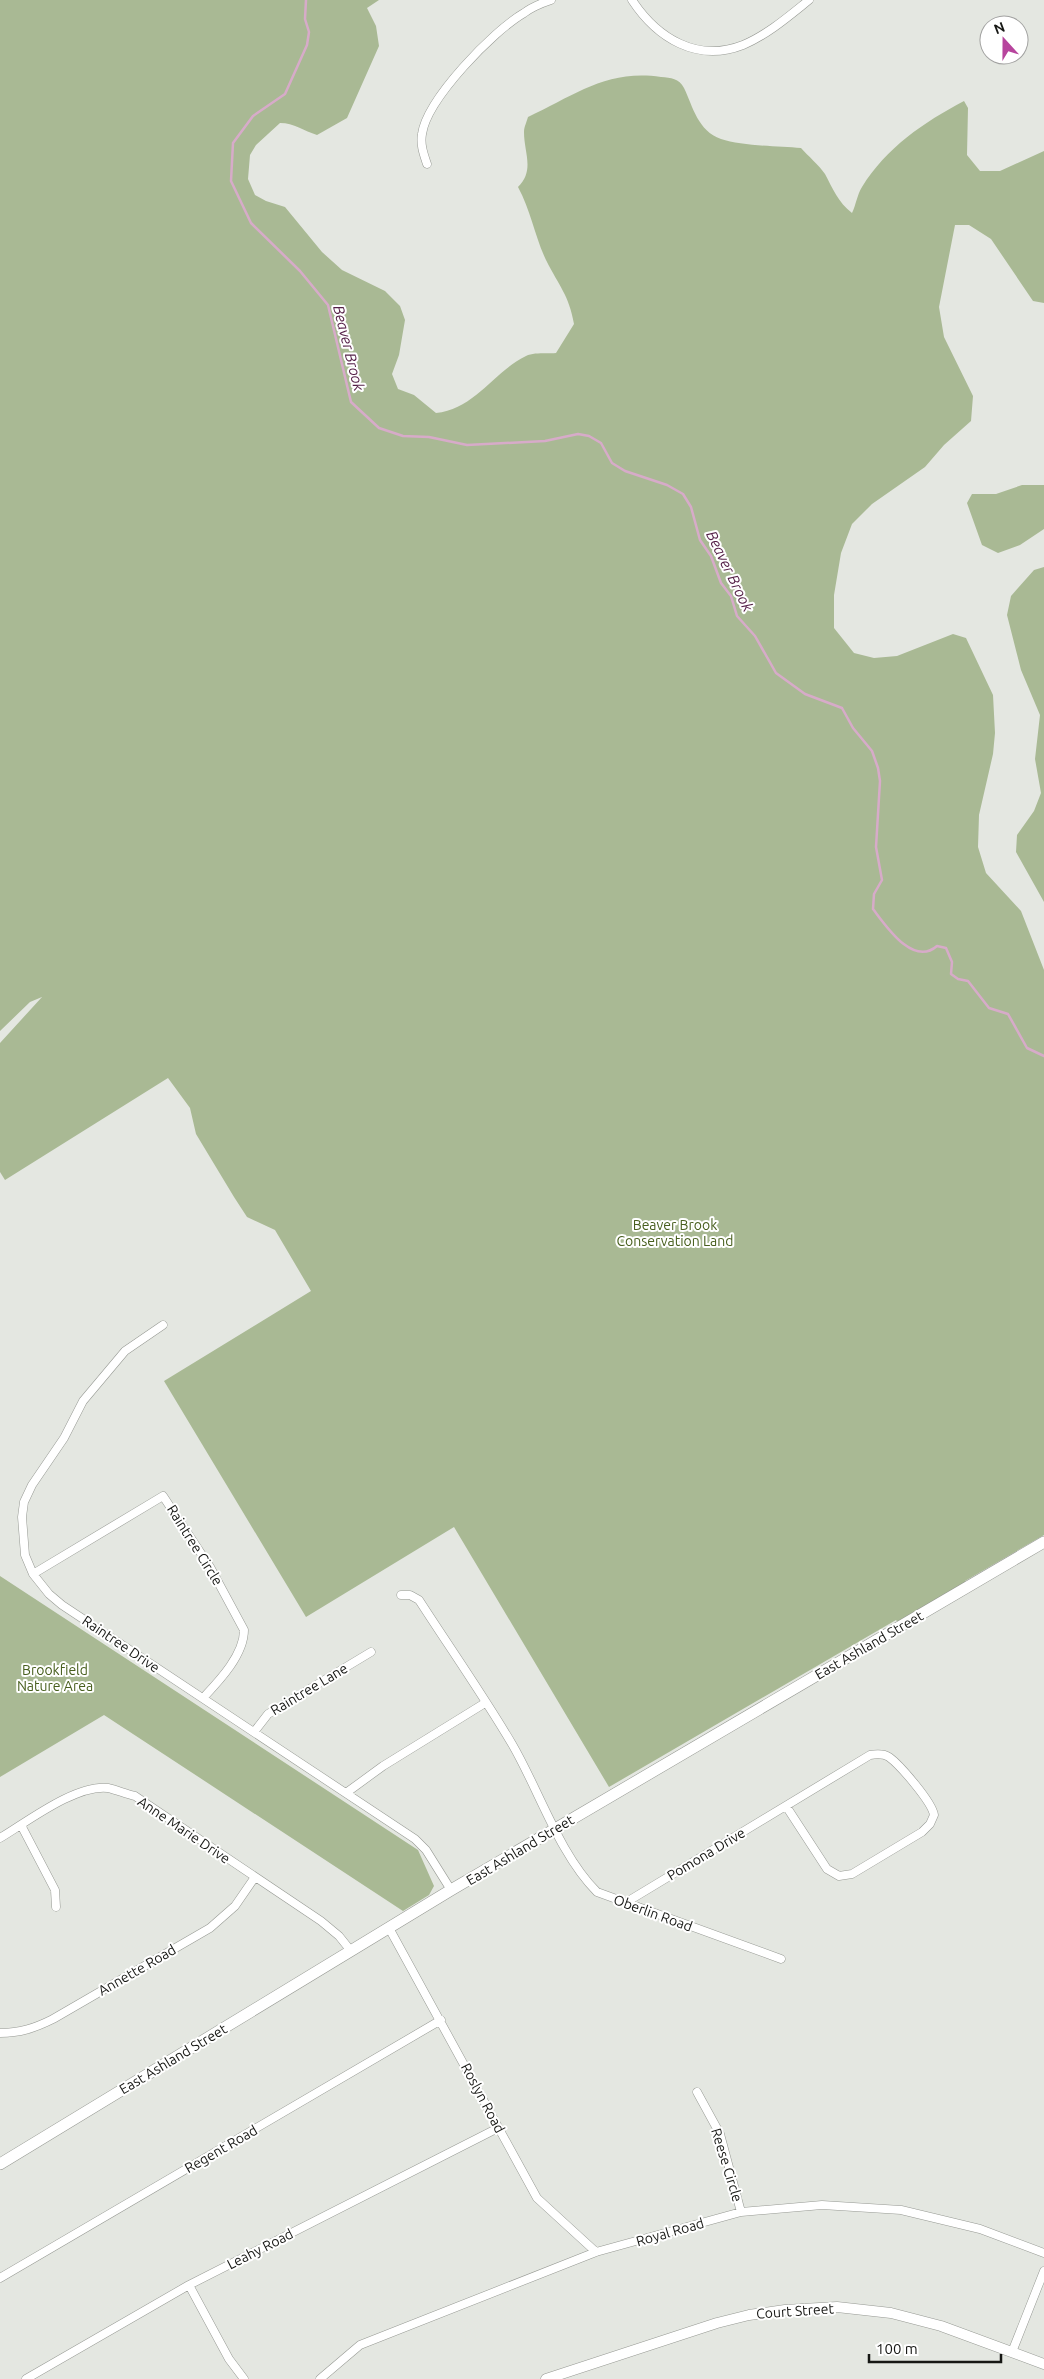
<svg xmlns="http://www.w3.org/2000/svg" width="1044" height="2379" viewBox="0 0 1044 2379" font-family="Ubuntu,sans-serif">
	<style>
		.green { fill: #a9b994 }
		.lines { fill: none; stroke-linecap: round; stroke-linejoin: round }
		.stream { stroke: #d7abc9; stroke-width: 2.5 }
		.minor-casing { stroke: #969993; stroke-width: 9 }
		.tertiary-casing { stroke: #969993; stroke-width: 11 }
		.secondary-casing { stroke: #969993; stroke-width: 12 }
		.minor { stroke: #fff; stroke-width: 8 }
		.tertiary { stroke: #fff; stroke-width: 10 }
		.secondary { stroke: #fff; stroke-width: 11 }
		.labels { text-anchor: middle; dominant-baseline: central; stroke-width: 4; stroke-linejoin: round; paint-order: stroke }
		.park-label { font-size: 14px; fill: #485f1e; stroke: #fff }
		.street-label { font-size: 14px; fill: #161714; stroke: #fff }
		.water-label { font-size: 15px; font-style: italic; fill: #531e46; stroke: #fff }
	</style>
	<rect width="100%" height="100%" fill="#e4e7e1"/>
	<path class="green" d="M0,0H379L367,8L376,26L379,46L347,118L317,135C304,131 294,123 280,123L256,145L250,155L248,179L255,195L266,201L285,207L322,252L342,270L385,291L400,306L405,320L399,355L392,374L398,389L414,395L436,413C475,409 493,372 526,356C534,352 547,354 556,353L574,324C569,295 559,286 546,260C535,237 531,211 518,187C535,170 524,153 524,132C524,127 527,121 528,117C575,95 607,69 661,77C671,78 679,78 684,88C693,107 698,131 721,139C741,146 778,146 801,148C808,156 819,165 825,174C833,189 838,202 852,213C856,205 857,195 862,187C886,148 924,122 964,101L968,108L967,155L980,171H1000L1044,151V303L1033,301L991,239L969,225H955L939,307L944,337L973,396L971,421L944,445L925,467L872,504L852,524L841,553L834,595V628L854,653L874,658L897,656L953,634L966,638L993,695L995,733L993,754L979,815L978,847L986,873L1021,911L1044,970V1535L965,1581L969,1587L901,1626L896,1620L609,1787L454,1527L306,1617L164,1381L311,1291L275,1230L247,1217L234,1197L196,1134L190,1108L168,1078L5,1180L0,1172V1043L42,997L30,1002L0,1031Z
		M1022,485H1044V529L1020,545L998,553L982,545L967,503L972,494H996Z
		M1044,567V902L1016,852L1017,835L1034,811L1041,793L1035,759L1040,715L1021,670L1007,615L1011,596L1034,570Z
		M0,1576L418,1850L434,1886L429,1895L403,1911L104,1715L0,1777Z"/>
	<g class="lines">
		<path class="stream" d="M306,0L305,19L309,32L307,45L285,94L253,116L233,143L231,181L251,223L300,271L328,305L351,402L379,428L403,436L429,437L467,445L545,441L578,434L589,436L601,443L612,463L625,471L667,485L683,494L691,507L700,540L711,556L721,583L731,596L737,616L755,636L776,673L805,694L842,708L853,728L872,751L878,768L880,781L876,847L882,880L874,894L873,909C886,926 913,967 937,946L946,948L952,962L951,974L958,979L968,981L989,1008L1008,1014L1027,1048L1044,1056"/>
		<g class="minor-casing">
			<path id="minor" d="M632,0C657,38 697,63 743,45C767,35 789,16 809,0
				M427,164C424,155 420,145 422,134C427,99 493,31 524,13C532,7 542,3 551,0
				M163,1325L125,1351L83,1401L64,1438L32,1485L24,1502L22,1517L25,1555L33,1574L49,1594L62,1605L415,1839L426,1850L451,1890
				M33,1574L163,1496L210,1567L244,1630C244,1655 219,1681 203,1698
				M401,1595H410L419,1600C450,1648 483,1695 512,1744C539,1790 559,1854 597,1892L781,1959
				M254,1732L268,1714L371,1652
				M346,1793L383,1766L485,1703
				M21,1825L55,1890L56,1907
				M0,1838C27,1822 76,1784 108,1788C117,1790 126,1794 135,1796L321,1921L339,1936L351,1951
				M625,1903L870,1755C876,1754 883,1753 889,1757C900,1765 932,1802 934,1815L930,1824L922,1832L852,1874L839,1876L827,1869L786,1806
				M389,1928L537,2198L596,2252
				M0,2033C20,2033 35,2028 53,2019L210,1928L235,1906L255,1877
				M697,2092L720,2134L741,2212
				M0,2278L441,2020
				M189,2285L229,2359L244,2379
				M1012,2352L1044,2271
				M26,2379L189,2285L498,2128
				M320,2379L360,2345L596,2252L741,2212L822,2205L901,2210L980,2229L1044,2253"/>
		</g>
		<g class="tertiary-casing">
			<path id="tertiary" d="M546,2379L717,2323L749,2315L785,2310L837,2307L891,2313L941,2326L1044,2364"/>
		</g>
		<g class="secondary-casing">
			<path id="secondary" d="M0,2164L451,1890L1044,1542"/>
		</g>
		<use href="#minor" class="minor"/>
		<use href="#tertiary" class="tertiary"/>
		<use href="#secondary" class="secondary"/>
	</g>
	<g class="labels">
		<g class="park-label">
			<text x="675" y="1225">Beaver Brook<tspan x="675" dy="16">Conservation Land</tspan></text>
			<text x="55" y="1670">Brookfield<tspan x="55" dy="16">Nature Area</tspan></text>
		</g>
		<g class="street-label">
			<text transform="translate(195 1545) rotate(58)">Raintree Circle</text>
			<text transform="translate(121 1644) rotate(34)">Raintree Drive</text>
			<text transform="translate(869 1645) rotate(-30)">East Ashland Street</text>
			<text transform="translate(309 1689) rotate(-31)">Raintree Lane</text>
			<text transform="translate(184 1830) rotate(34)">Anne Marie Drive</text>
			<text transform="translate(520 1850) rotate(-31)">East Ashland Street</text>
			<text transform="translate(706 1854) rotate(-31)">Pomona Drive</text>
			<text transform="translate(653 1913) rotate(20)">Oberlin Road</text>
			<text transform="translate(137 1970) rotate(-30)">Annette Road</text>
			<text transform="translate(173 2059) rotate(-31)">East Ashland Street</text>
			<text transform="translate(483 2098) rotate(62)">Roslyn Road</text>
			<text transform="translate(221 2149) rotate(-30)">Regent Road</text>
			<text transform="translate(727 2165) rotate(73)">Reese Circle</text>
			<text transform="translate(670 2232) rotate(-16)">Royal Road</text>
			<text transform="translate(260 2249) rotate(-27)">Leahy Road</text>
			<text transform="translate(795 2311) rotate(-4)">Court Street</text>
		</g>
		<g class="water-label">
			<text transform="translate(349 348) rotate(76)">Beaver Brook</text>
			<text transform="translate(730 571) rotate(64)">Beaver Brook</text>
		</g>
	</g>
	<g transform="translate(1004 40) rotate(339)"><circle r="24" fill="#ffffff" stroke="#a2a2a1"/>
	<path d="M0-4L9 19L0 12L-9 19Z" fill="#b7449d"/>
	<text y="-8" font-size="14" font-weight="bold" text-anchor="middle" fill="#161714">N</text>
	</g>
	<path d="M869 2354v8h132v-8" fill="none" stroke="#161714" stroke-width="2.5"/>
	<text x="876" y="2354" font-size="15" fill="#161714" stroke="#ffffff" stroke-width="4" paint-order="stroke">100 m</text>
</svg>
